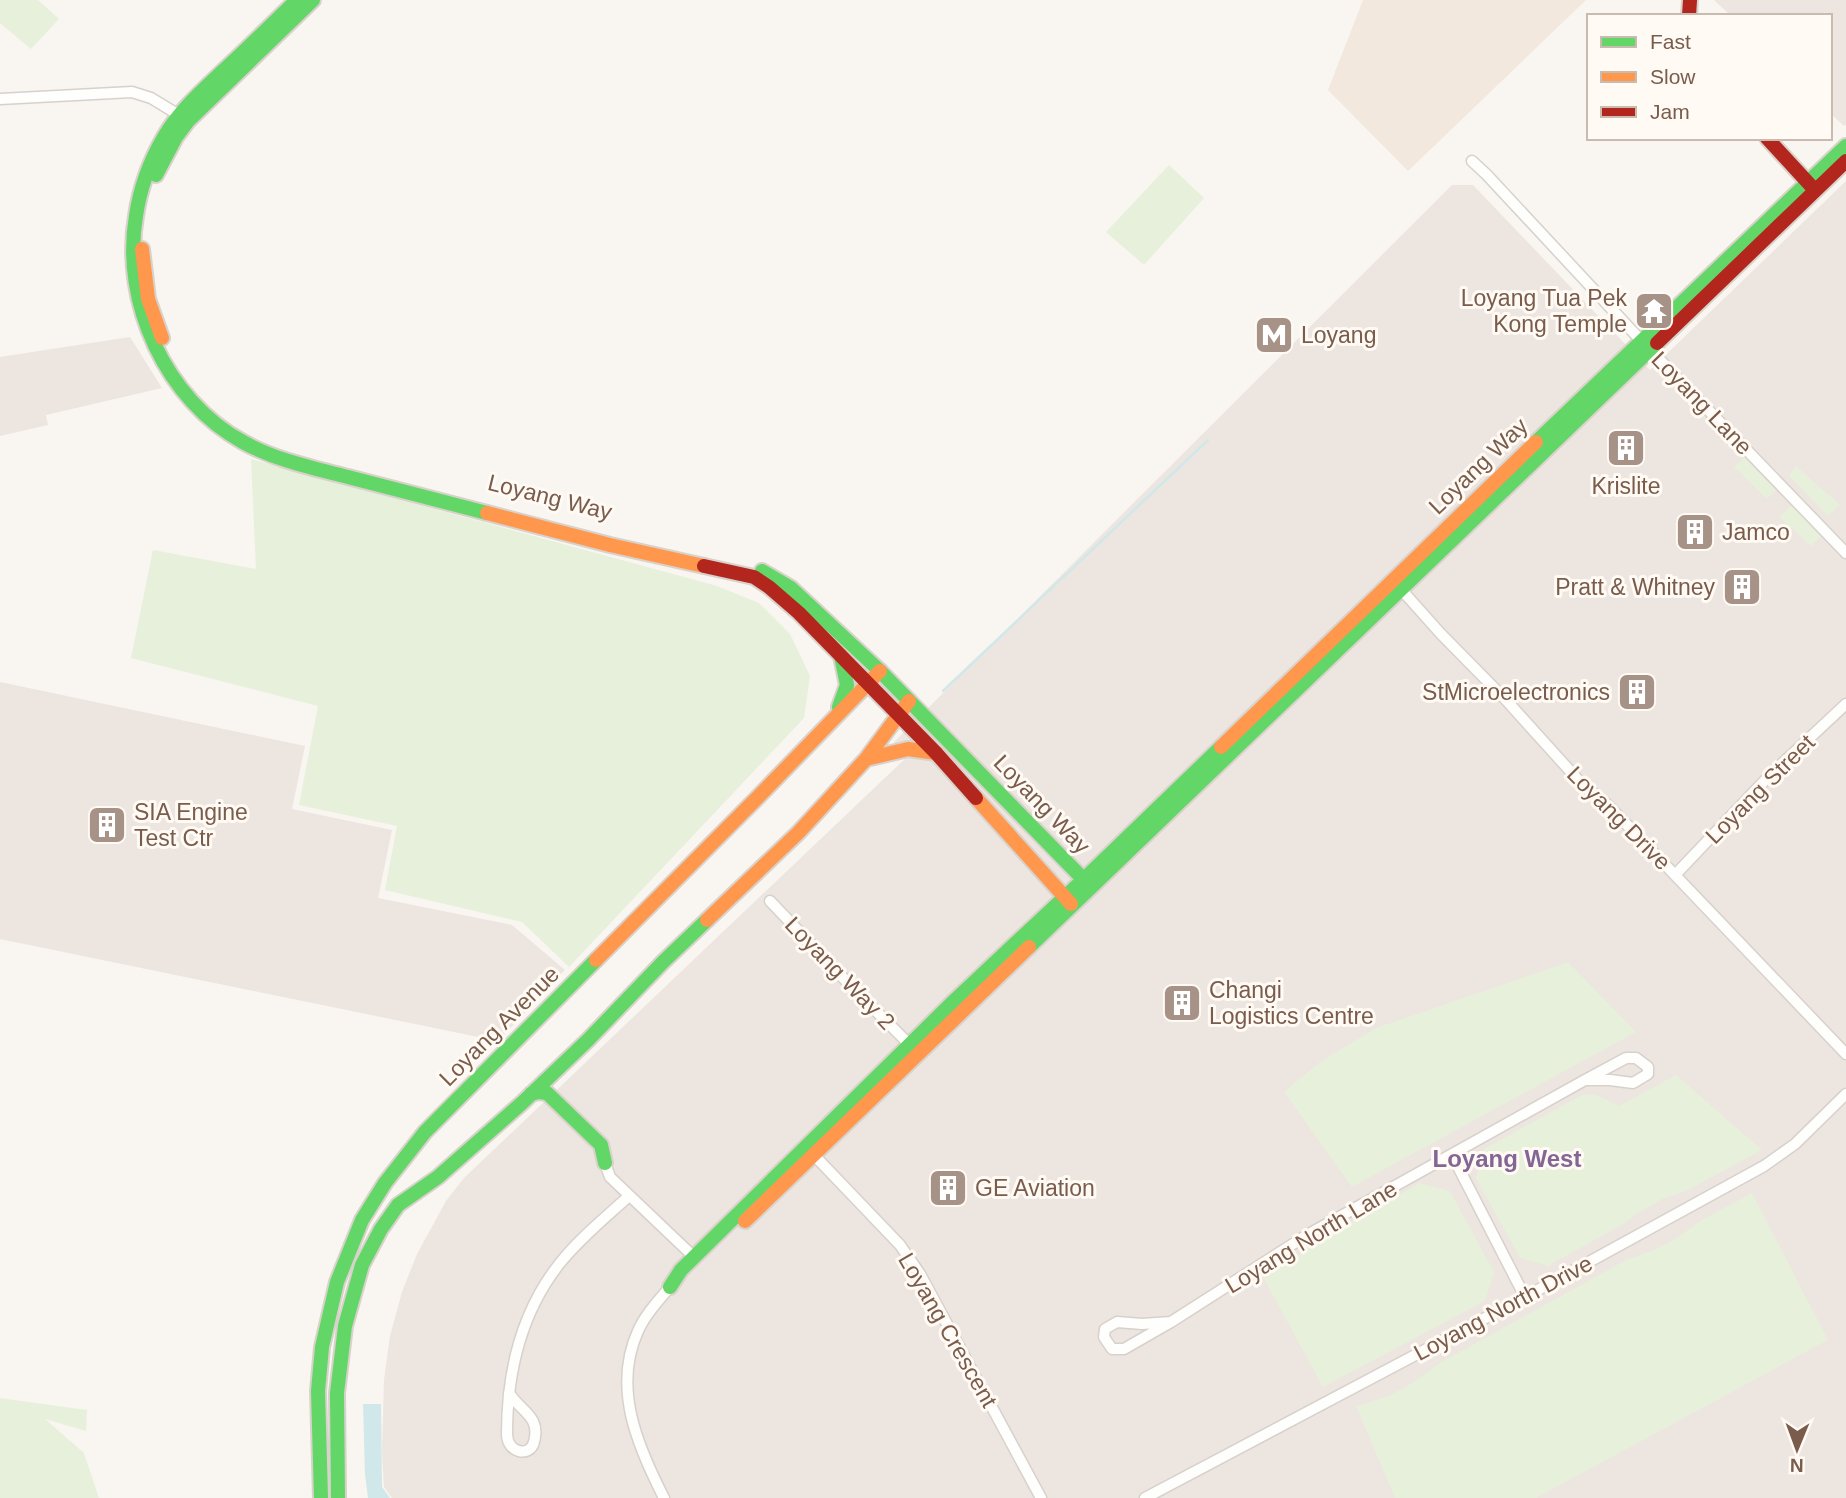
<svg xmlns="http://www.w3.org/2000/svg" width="1846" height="1498" viewBox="0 0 1846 1498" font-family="Helvetica,sans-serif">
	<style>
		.residential { fill: #f2e8de }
		.industrial { fill: #ede5e0 }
		.green { fill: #e7f0db }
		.water { fill: #d0e8ea }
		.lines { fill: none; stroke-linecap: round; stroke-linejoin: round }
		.stream { stroke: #d0e8ea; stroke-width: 2.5 }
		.street-casing { stroke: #d7d1cb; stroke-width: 13 }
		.fast-casing { stroke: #d9d2cb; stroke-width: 18 }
		.slow-casing { stroke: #d9d2cb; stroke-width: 18 }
		.jam-casing { stroke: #d9d2cb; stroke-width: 18 }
		.street { stroke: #fefefd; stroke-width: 10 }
		.fast { stroke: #63d668; stroke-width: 14 }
		.slow { stroke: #ff974d; stroke-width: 14 }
		.jam { stroke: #b3261e; stroke-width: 14 }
		.labels { text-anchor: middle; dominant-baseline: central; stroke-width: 6; stroke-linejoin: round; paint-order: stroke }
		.poi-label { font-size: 23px; fill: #7a5c4d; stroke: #fffaf3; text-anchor: start }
		.street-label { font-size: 23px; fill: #7a5c4d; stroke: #fffaf3 }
		.neighbourhood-label { font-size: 24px; font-weight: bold; fill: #846695; stroke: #fffaf3 }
	</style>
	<rect width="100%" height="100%" fill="#f9f5f0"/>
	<path class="residential" d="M1363,0H1586L1408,171L1328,90Z"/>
	<path class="industrial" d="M1714,0H1846V125L1844,126L1830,113V16H1731Z
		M1846,181V1498H392L384,1487L382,1452L384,1380L390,1336L402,1292L417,1254L446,1201L464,1178L908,756L894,742L1452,185H1473L1650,370Z
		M130,337L162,388L46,415L48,425L0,436V357Z
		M0,682L305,746L292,809L392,830L378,898L512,925L565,970L498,1041L0,939Z"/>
	<path class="green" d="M0,0H38L59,19L31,49L0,23Z
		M1169,165L1204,198L1144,265L1106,232Z
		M1745,456L1778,488L1767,499L1734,467Z
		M251,459L717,586L759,603L790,634L810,676L804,718L569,967L522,922L385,890L397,826L299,805L318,706L131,658L153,550L256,569Z
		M1796,466L1840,505L1828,516L1789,476Z
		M1792,505L1823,535L1811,546L1779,517Z
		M1568,962L1636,1032L1352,1187L1284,1092L1320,1062L1376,1028Z
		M1676,1075L1762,1150L1684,1192L1662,1199L1638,1213L1625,1223L1548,1266L1520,1258L1476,1178L1484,1149L1582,1095C1595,1092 1607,1100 1619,1106Z
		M1420,1183L1450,1191L1494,1272L1485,1301L1323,1387L1264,1279L1329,1234Z
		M1752,1193L1828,1340L1536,1498H1395L1356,1406L1389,1396L1411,1384L1438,1364L1628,1259L1649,1252L1674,1240L1702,1220Z
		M0,1398L87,1410L86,1431L45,1419L84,1453L99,1498H0Z"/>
	<path class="water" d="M363,1404H381L382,1487L390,1498H368L365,1474Z"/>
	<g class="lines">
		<path class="stream" d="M943,691L1208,440"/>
		<g class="street-casing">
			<path id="street" d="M0,99L132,92L151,98L179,115
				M1472,161L1487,175L1634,333L1846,553
				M1399,587L1441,634L1506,700L1580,782L1609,806L1846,1054
				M1675,875L1771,774L1846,704
				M770,901L850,985L910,1045
				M811,1152L900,1245L920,1274L1041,1498
				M1452,1155L1525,1297
				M605,1163L610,1177L694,1257
				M1171,1322L1142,1324L1117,1322L1105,1329L1104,1337L1112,1349H1124L1171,1322L1307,1235L1585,1080L1626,1058H1636L1648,1067V1074L1633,1083L1610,1080H1585
				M509,1393C521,1412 541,1416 534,1442C530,1458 507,1453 507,1434C507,1372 521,1312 560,1263C580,1238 606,1217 629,1196
				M664,1498C638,1447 612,1388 638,1331C645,1315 658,1301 670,1287
				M1145,1498L1525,1297L1764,1166L1795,1144L1846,1094"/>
		</g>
		<g class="fast-casing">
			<path id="fast" d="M297,0C273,23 249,47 224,70C203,90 179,111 164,137C150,161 140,188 136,216C121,302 166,400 243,442C275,460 313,468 348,477C394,489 441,501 487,513
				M156,175L176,137L188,121L313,0
				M1536,442L1846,146
				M762,571L791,588L880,671L1090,886
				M839,707L847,685L841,656
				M1029,947L1657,343
				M531,1094L538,1092L547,1093L601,1145L605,1163
				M670,1287L681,1270L955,1000L1083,880L1221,747
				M321,1498L318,1391L322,1347L337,1282L362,1220L385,1183L425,1132L596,960
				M338,1498L337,1393L345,1326L362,1265L381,1229L398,1205L438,1177L522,1103L588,1040L663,962L707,920"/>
		</g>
		<g class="slow-casing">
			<path id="slow" d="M142,249L148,299L162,338
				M487,513L610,545L704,566
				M1221,747L1536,442
				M866,759L908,749L936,753
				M976,798L1071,904
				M707,920L798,833L866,759L909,701
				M596,960L760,795L880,671
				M745,1221L1029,947"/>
		</g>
		<g class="jam-casing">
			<path id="jam" d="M1689,16L1690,0
				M1767,138L1812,187
				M1657,343L1846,161
				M704,566L754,577L769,587L799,613L936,753L976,798"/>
		</g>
		<use href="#street" class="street"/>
		<use href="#fast" class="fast"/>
		<use href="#slow" class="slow"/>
		<use href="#jam" class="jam"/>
	</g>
	<defs>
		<g id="temple-square" transform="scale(2.0125)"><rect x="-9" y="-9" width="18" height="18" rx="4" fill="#a69286" stroke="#fffaf3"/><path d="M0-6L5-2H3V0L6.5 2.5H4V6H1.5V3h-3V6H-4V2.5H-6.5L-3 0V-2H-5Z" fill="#fff"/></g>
		<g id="metro-square" transform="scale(2.0125)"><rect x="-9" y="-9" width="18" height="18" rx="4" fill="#a69286" stroke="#fffaf3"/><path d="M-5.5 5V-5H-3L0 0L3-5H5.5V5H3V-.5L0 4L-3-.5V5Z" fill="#fff"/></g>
		<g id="building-square" transform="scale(2.0125)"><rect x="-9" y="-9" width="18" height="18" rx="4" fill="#a69286" stroke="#fffaf3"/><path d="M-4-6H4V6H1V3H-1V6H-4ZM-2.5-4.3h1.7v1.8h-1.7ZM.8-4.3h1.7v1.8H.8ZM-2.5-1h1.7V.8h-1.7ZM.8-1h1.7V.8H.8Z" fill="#fff"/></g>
	</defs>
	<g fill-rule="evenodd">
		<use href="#temple-square" x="1654" y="311"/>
		<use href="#metro-square" x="1274" y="335"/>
		<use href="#building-square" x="1626" y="448"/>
		<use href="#building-square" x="1695" y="532"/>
		<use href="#building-square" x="1742" y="587"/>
		<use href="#building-square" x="1637" y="692"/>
		<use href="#building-square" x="107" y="825"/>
		<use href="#building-square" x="1182" y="1003"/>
		<use href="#building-square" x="948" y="1188"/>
	</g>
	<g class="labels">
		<g class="poi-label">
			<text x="1627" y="298" text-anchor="end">Loyang Tua Pek<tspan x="1627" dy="26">Kong Temple</tspan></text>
			<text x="1301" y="335">Loyang</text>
			<text x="1626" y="486" text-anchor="middle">Krislite</text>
			<text x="1722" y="532">Jamco</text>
			<text x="1715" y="587" text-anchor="end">Pratt &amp; Whitney</text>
			<text x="1610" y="692" text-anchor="end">StMicroelectronics</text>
			<text x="134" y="812">SIA Engine<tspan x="134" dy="26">Test Ctr</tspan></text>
			<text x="1209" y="990">Changi<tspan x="1209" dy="26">Logistics Centre</tspan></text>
			<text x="975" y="1188">GE Aviation</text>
		</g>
		<g class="street-label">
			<text transform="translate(1702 403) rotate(46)">Loyang Lane</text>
			<text transform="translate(1478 466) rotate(-44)">Loyang Way</text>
			<text transform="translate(550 497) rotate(14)">Loyang Way</text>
			<text transform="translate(1760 789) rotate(-45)">Loyang Street</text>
			<text transform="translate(1042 804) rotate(46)">Loyang Way</text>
			<text transform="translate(1619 818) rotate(45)">Loyang Drive</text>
			<text transform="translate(840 973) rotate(46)">Loyang Way 2</text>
			<text transform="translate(499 1026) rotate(-45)">Loyang Avenue</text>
			<text transform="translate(1311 1237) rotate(-31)">Loyang North Lane</text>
			<text transform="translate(1503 1308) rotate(-28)">Loyang North Drive</text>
			<text transform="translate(948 1330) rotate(60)">Loyang Crescent</text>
		</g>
		<g class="neighbourhood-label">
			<text x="1507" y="1158">Loyang West</text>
		</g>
	</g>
	<rect x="1587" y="14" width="245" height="126" fill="#fffaf3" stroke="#cabbb1" stroke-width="2"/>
	<rect x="1601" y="37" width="35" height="10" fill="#63d668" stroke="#cabbb1" stroke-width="2"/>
	<text x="1650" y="49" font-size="21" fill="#7a5c4d">Fast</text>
	<rect x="1601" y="72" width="35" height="10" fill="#ff974d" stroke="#cabbb1" stroke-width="2"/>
	<text x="1650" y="84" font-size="21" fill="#7a5c4d">Slow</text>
	<rect x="1601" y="107" width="35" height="10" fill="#b3261e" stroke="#cabbb1" stroke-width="2"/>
	<text x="1650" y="119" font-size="21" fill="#7a5c4d">Jam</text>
	<g transform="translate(1797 1449) rotate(181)" stroke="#fffaf3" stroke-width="5" paint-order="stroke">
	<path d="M0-5L12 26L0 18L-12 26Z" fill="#7a5c4d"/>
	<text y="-10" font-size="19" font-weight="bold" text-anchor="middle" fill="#7a5c4d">N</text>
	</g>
</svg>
